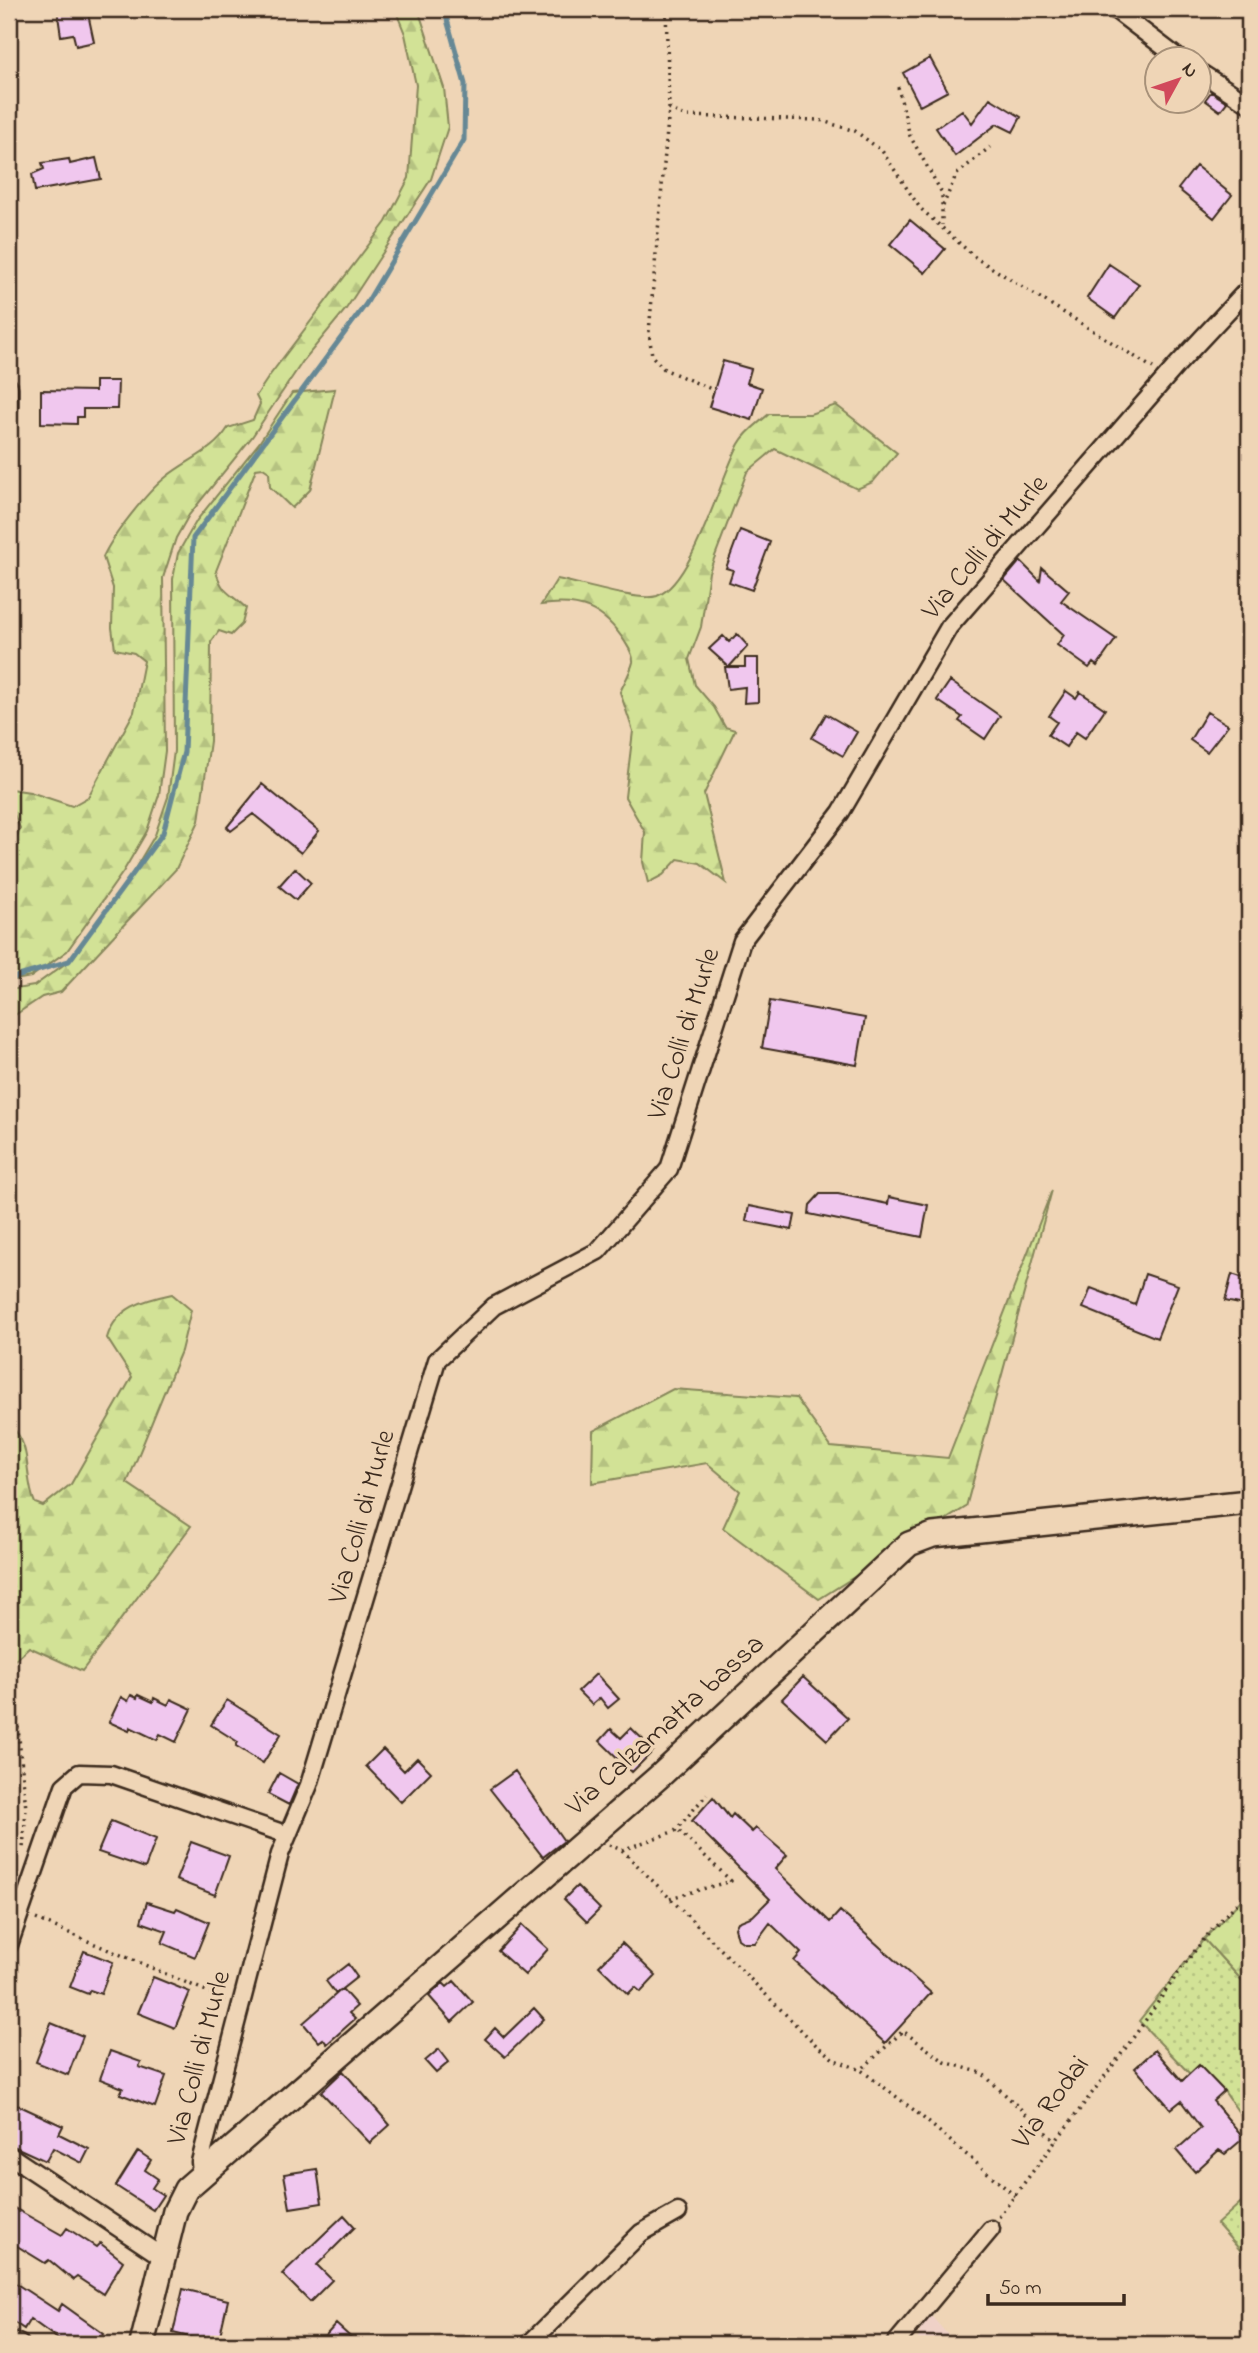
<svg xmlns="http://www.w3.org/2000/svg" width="1258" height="2353" viewBox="0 0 1258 2353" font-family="'Indie Flower',sans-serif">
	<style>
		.built { fill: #efd1c7 }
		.grass { fill: url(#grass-dots); stroke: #86865a; stroke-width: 2 }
		.forest { fill: url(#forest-firs); stroke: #86865a; stroke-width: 2 }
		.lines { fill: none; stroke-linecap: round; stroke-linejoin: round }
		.stream { stroke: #668895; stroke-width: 5 }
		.building { fill: #f0c7ee; stroke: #3b2a1e; stroke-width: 2 }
		.street-casing { stroke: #3b2a1e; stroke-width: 21 }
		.secondary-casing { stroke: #3b2a1e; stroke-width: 28 }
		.path { stroke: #3b2a1e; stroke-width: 3.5; stroke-dasharray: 2 5; stroke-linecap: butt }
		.street { stroke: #efd5b6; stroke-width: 16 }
		.secondary { stroke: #efd5b6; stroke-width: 23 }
		.labels { text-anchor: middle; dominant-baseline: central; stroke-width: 7; stroke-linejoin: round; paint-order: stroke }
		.street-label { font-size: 28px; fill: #3b2a1e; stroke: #efd5b6 }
	</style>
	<defs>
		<pattern id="grass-dots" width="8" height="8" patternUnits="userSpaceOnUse" patternTransform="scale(1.75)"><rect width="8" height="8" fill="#d2e296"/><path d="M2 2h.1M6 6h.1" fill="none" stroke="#b5c281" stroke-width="1.8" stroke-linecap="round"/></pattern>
		<pattern id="forest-firs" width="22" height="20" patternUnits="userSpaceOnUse" patternTransform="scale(1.75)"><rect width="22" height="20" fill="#d2e296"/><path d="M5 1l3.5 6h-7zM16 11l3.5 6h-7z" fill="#b5c281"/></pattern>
	</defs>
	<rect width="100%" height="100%" fill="#efd5b6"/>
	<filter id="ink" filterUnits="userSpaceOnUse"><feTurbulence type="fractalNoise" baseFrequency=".0143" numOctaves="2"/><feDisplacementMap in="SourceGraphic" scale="14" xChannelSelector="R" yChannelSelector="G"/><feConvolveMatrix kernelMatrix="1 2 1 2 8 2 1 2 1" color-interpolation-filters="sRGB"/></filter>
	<g filter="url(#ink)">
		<path class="built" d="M926,2310L956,2344H917Z"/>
		<path class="grass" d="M1204,1939L1249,1988V2127L1224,2091L1199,2066L1190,2074L1139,2021Z
			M1249,2195V2260L1217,2224Z"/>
		<path class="forest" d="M395,9H418L444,88L448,127L431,179L346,309L303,361L252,437L189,515L176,538L163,578L165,751L159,795L147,831L123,872L67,951L31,977L9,981V848L16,839L20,828L12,810L10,789L30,792L72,806L88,797L134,712L144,661L134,653L115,649L112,628L113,588L103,557C113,535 147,492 166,477C188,459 213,452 228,428L253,420L260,404L256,396L270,375L386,222L409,178L416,85L405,34Z
			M335,389L310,490L292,508L270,487L269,472L263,468L256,469L216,571C222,594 231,593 246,608L242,624L231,635L219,631L211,642L210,741L199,821L176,869L61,992L42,997L9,1019V990L34,986L73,958L130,877L155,835L168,797L174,751L173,579L178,553L197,520L259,443L292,393Z
			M836,405L897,453L873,482L857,489L775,449L747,472L709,572L701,627L689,659L695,685L714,707L725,727L735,730L704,794L726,883L700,863L678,859L663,875L648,883L643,862L645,832L625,797L633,731L620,692C624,683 631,671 633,662C634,655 628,647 625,642C604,609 580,599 541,605L557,579C579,583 639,602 657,596C693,583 720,478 739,444C746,431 759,423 769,414H810Z
			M1052,1190L966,1507L819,1599L723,1528L740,1491L707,1463L592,1483L593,1431L673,1389L796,1398L831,1447L948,1458Z
			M172,1294L191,1310L181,1351L127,1483L191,1526L82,1671L29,1647L9,1665V1425C34,1444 23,1477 35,1503L43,1506L71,1484L132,1377L107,1338C116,1307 144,1300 172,1294Z
			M1241,1900L1249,1910V1988L1204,1939Z"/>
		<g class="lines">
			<path class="stream" d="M9,979L69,961L163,833L184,752L193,538L366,304L464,140L465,84L444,9"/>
		</g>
		<path class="building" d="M57,9H87L94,42L76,46L73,34L61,36Z
			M930,58L948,91L920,106L903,73Z
			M1211,92L1227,102L1220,111L1205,100Z
			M990,98L1021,117L1013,132L997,124L955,156L936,128L962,110L972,123Z
			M96,158L101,179L35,191L32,174L44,169L42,163L69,159L70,164Z
			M1196,166L1232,195L1214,218L1178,189Z
			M910,220L945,249L925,273L890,244Z
			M1109,264L1139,284L1115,318L1087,298Z
			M723,361L751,369L747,383L762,388L752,420L709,407Z
			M95,381H118L117,409H83V417H77V424L41,423V390L95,391Z
			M740,530L770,542L752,590L729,582L733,570L726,568Z
			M1020,561L1040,581L1042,568L1069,591L1061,601L1116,639L1097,666L1093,663L1089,668L1057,645L1064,635L1004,580Z
			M737,634L748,646L729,667L709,649L723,636L729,642Z
			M745,658H758V702L744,703L745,687L728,689L725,667H745Z
			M950,681L1000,716L985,739L959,721L962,717L937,700Z
			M1066,691L1076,698L1080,692L1105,709L1085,738L1076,732L1066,747L1048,735L1057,722L1049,716Z
			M1207,712L1228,725L1207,752L1190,740Z
			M826,714L857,732L843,756L812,738Z
			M262,784L319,831L301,853L253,814L231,831L227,827Z
			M295,868L311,883L296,900L279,886Z
			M770,1001L865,1018L857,1065L762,1048Z
			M820,1194H838L888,1204L889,1197L928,1205L922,1237L809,1214L810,1205Z
			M749,1206L795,1215L792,1230L746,1221Z
			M1145,1274L1178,1285L1157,1338L1083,1308L1091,1288L1135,1305Z
			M1232,1274L1249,1280V1306L1225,1301Z
			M596,1674L619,1699L608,1708L600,1698L592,1705L578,1691Z
			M803,1677L848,1718L827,1740L782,1699Z
			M131,1695L137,1698L138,1695L153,1702L154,1698L168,1705L171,1699L192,1709L176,1742L160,1734L157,1740L130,1727L129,1731L109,1722L121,1697L128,1701Z
			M227,1700L281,1734L263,1763L236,1746L238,1742L211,1725Z
			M631,1728L654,1750L632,1772L600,1741L611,1729L621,1738Z
			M383,1749L404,1771L417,1758L431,1772L401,1802L366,1766Z
			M515,1771L564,1841L543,1857L490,1789Z
			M279,1773L298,1784L289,1805L268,1794Z
			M713,1797L730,1818L733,1814L752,1832L756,1828L787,1855L775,1869L830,1922L840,1911L931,1993L885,2043L794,1961L801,1953L770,1923L755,1943H744L738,1939L735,1928L738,1922L753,1916L770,1899L692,1821Z
			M111,1821L156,1839L145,1868L98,1852Z
			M191,1842L229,1856L215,1895L176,1880Z
			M577,1886L600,1909L587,1922L564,1899Z
			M147,1902L175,1911L177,1908L209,1922L195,1957L162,1943L167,1931L141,1922Z
			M522,1925L548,1949L525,1975L498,1951Z
			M622,1943L656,1976L641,1992L635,1987L628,1994L599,1966Z
			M84,1951L113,1962L101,1994L90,1990L88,1994L70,1987Z
			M348,1964L357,1977L342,1989L357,2006L349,2013L355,2019L327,2044L323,2039L319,2042L303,2023L342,1989L335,1993L326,1981Z
			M153,1977L190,1992L175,2028L138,2013Z
			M454,1981L473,2002L452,2022L429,1996L443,1983L447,1987Z
			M534,2008L544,2019L505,2057L485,2039L495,2028L504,2037Z
			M51,2023L83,2036L68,2075L36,2062Z
			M439,2049L449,2062L436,2073L425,2061Z
			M1155,2050L1182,2081L1199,2065L1224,2091L1213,2101L1244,2138L1225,2154L1219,2150L1195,2172L1176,2150L1201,2128L1181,2101L1171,2109L1135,2068Z
			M110,2051L141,2062L139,2067L166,2076L155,2107L120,2094L123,2088L100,2079Z
			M343,2071L390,2125L370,2143L321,2092Z
			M9,2101L63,2126L59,2134L89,2149L82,2163L53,2148L46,2161L9,2144Z
			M138,2151L151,2160L145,2170L158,2179L152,2188L163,2195L153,2210L116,2186Z
			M317,2169L322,2203L290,2208L284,2174Z
			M9,2205L62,2235L67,2228L96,2247L100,2243L123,2261L103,2294L77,2277L73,2280L49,2260L45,2263L9,2241Z
			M344,2215L355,2227L317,2265L332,2280L310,2302L282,2274Z
			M9,2279L58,2311L62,2304L104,2334L97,2344H65L30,2319L24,2329L9,2319Z
			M183,2289L228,2300L218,2344L173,2333Z
			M336,2324L358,2344H318Z"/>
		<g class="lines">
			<g class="street-casing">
				<path id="street" d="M1114,9L1181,60
					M1198,71L1249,104
					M9,387V406
					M9,1945L64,1786L79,1773L111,1774L288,1835
					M9,2155L164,2258
					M201,2174L200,2162L280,1854L309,1785L437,1360L494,1306L598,1251L669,1169L742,941L841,812L949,627L1177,365L1249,288
					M9,2339L20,2344
					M529,2344L641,2233L678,2212
					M895,2344L991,2229"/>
			</g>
			<g class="secondary-casing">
				<path id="secondary" d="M142,2344L175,2211L186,2189L662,1774L909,1544L933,1535L1249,1502"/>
			</g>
			<path class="path" d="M666,9L669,108L649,332L652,356L664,369L711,389
				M898,87L910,136L942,193V225
				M669,108L684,116L819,120L855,131L882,151L920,208L976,258L1153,368
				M943,206L956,175L990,147
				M9,1636L26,1809L23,1849
				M609,1845L622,1850L817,2046L835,2060L861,2070
				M622,1850L675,1831L707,1794
				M670,1898L731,1881L677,1829
				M36,1919L225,1999
				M1015,2196L914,2110L861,2070L903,2031L945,2062L982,2073L1056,2142
				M999,2217C1042,2158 1087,2101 1130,2042C1168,1990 1200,1934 1249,1893"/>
			<use href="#street" class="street"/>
			<use href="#secondary" class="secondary"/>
		</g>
	</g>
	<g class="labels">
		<g class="street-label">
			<text transform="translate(986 548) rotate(-50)">Via Colli di Murle</text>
			<text transform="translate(685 1034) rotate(-72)">Via Colli di Murle</text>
			<text transform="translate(363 1517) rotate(-74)">Via Colli di Murle</text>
			<text transform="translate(666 1726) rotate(-42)">Via Calzamatta bassa</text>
			<text transform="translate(200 2058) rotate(-75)">Via Colli di Murle</text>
			<text transform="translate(1052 2103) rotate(-53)">Via Rodai</text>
		</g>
	</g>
	<rect width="1258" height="2353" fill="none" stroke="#efd5b6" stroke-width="35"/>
	<rect x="18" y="18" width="1223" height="2318" fill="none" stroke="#3b2a1e" stroke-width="2.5" filter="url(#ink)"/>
	<g transform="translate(1178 80) rotate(50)"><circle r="33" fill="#efd5b6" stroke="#a79179" stroke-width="2"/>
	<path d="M0-5L12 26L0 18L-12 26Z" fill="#d1495b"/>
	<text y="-10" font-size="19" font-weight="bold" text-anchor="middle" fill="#3b2a1e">N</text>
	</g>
	<path d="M988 2294v10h136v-10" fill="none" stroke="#3b2a1e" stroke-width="3.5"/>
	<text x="999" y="2294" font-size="21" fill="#3b2a1e" stroke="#efd5b6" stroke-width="5" paint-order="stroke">50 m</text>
</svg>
